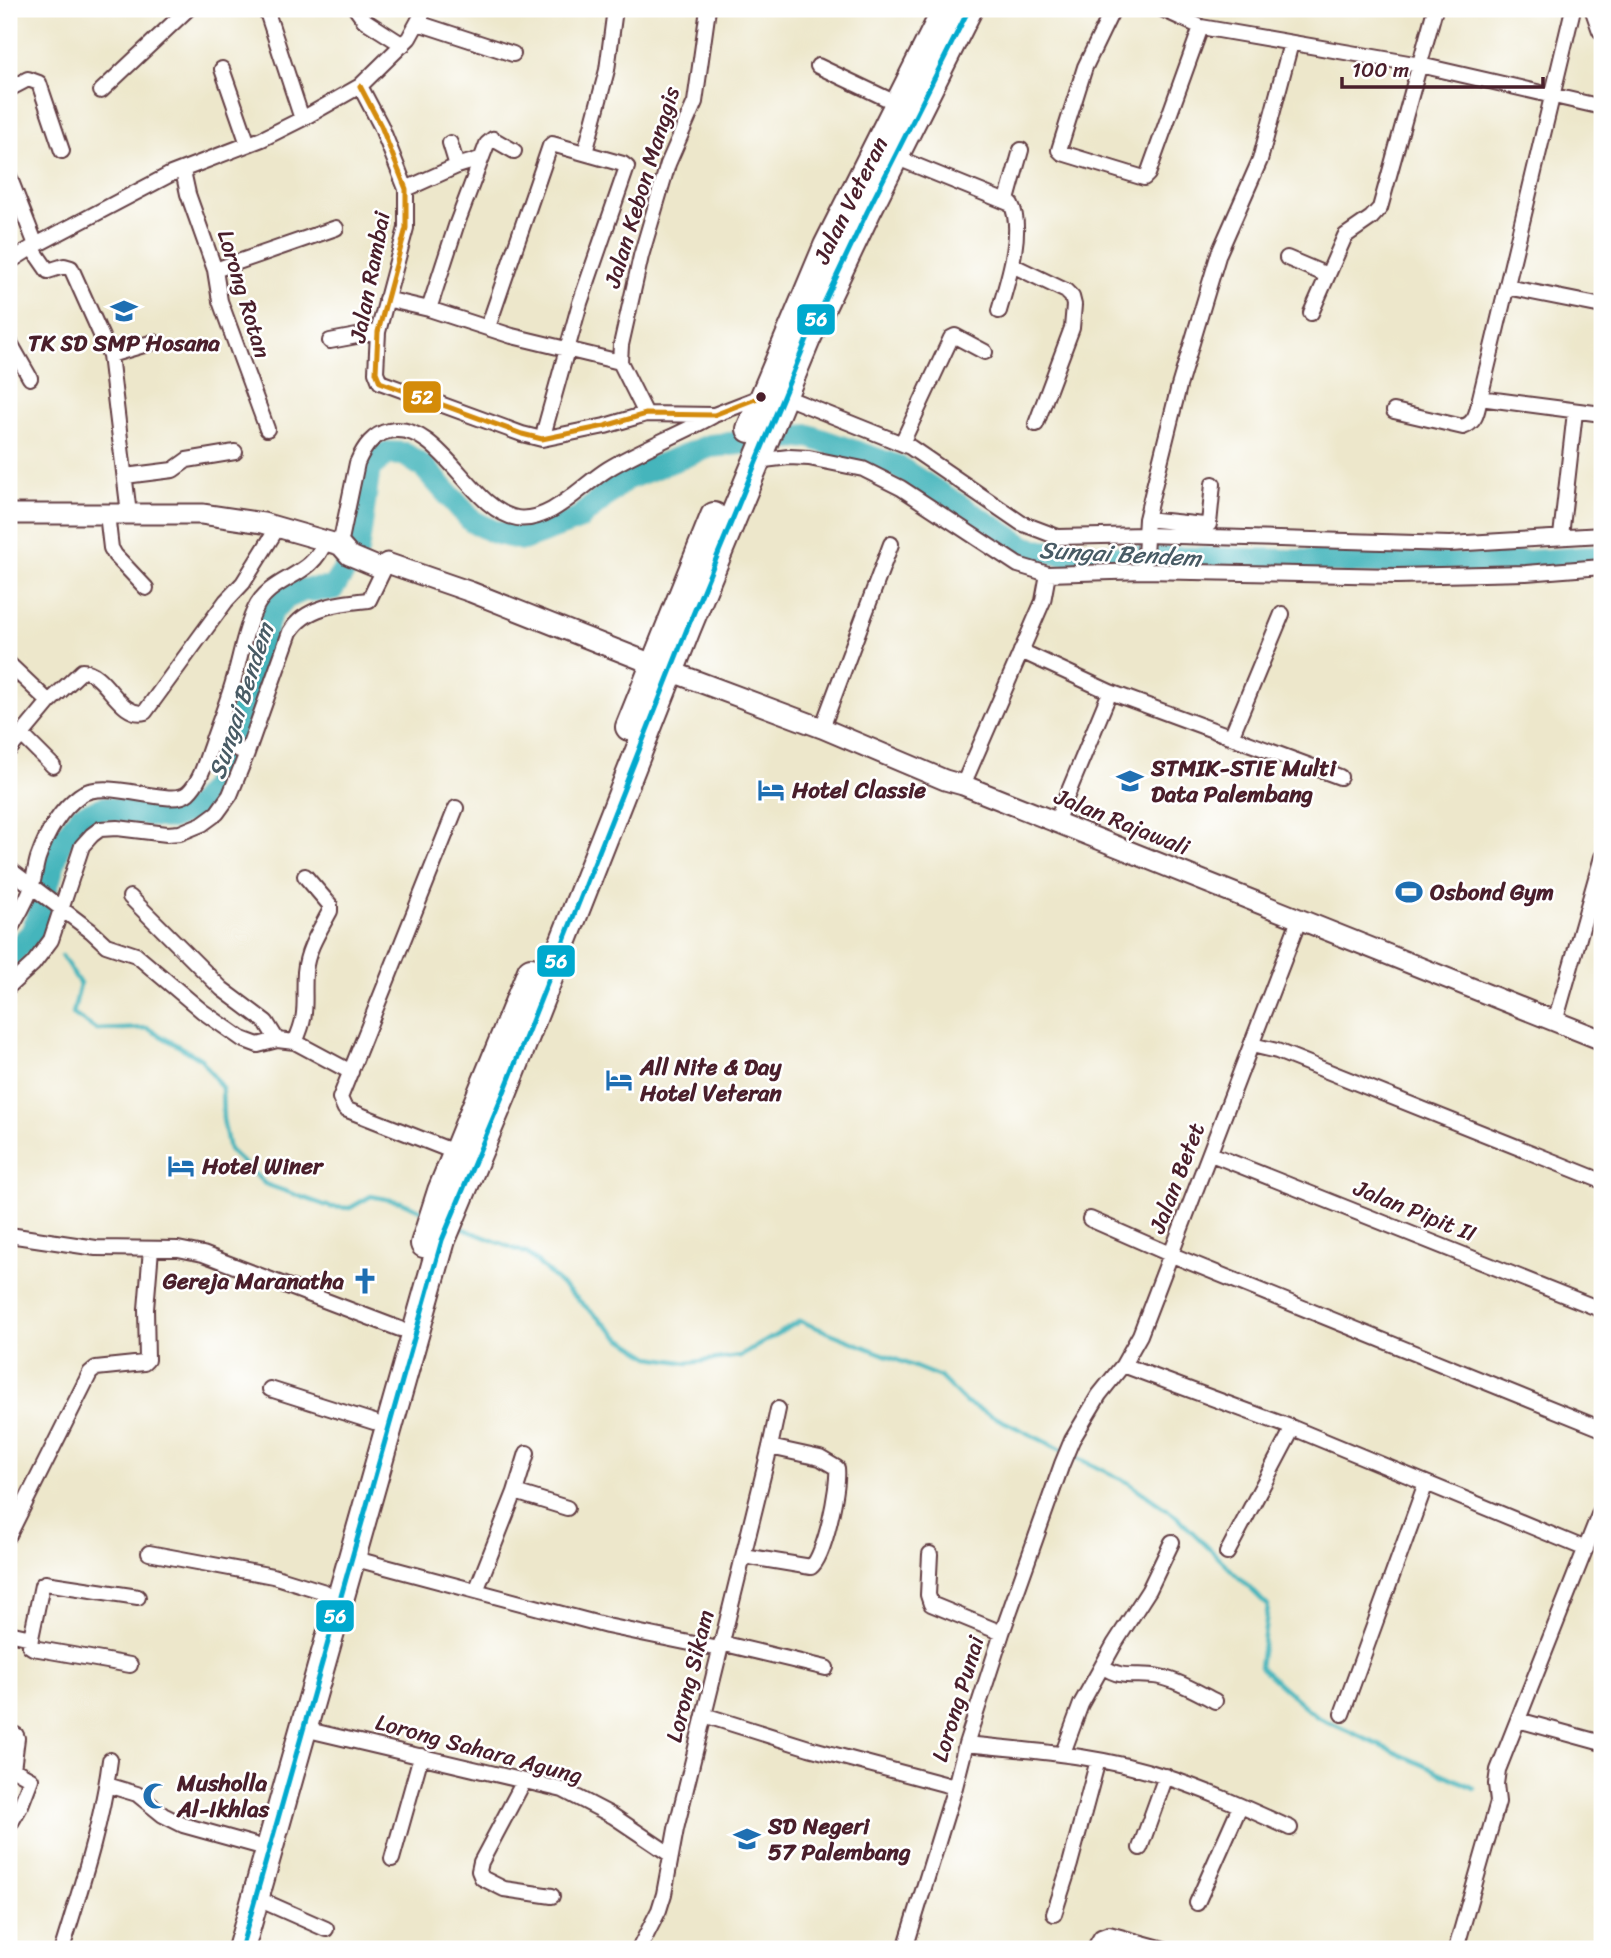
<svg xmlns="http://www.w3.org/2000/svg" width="1611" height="1958" viewBox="0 0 1611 1958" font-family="Sriracha,sans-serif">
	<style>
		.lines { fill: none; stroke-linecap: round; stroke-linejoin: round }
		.stream { stroke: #45b5bc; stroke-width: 4.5 }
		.river { stroke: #45b5bc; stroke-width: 24 }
		.street-casing { stroke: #623d43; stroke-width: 18 }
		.secondary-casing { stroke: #623d43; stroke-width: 23 }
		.highway-casing { stroke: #623d43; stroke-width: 30 }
		.street { stroke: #fff; stroke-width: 14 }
		.secondary { stroke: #fff; stroke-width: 19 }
		.highway { stroke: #fff; stroke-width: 26 }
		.bus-1-casing { stroke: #fff; stroke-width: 10 }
		.bus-2-casing { stroke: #fff; stroke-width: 10 }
		.bus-1 { stroke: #d48b09; stroke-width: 5 }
		.bus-2 { stroke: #00a9ce; stroke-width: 5 }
		.bus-dot { fill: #4a1f2b; stroke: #fff; stroke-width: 2.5 }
		.labels { text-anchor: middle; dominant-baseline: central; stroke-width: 5; stroke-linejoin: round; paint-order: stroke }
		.street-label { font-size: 23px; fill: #4a1f2b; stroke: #fff }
		.poi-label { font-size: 23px; font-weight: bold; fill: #4a1f2b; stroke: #fff; text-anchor: start }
		.water-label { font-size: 24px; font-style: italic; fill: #485b65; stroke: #fff }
		.line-badge { stroke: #fff; stroke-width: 2.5 }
		.badge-label { font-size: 19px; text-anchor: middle; font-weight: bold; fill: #fff }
	</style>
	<rect width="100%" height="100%" fill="#fff"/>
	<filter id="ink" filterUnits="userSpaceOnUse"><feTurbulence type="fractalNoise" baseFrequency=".0143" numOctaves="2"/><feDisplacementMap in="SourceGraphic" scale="14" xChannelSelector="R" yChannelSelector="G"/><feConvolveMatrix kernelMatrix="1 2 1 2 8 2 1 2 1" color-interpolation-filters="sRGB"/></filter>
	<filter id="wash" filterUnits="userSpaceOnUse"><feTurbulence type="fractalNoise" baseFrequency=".00686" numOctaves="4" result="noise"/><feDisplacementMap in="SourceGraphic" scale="28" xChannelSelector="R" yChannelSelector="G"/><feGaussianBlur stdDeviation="1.57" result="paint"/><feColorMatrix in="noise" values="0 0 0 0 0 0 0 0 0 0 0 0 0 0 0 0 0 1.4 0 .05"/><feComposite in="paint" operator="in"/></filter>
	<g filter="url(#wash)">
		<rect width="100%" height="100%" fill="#ede7cb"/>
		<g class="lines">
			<path class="stream" d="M33,932L43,940
				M62,956L80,984L73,1014L97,1030L147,1028L201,1059L222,1088L223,1119L229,1150L265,1184L330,1207L350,1208L371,1196L401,1202L425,1212
				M456,1226L528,1254L619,1337L650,1357L688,1363L740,1356L800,1321L940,1377L966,1403L1129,1483L1177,1517L1268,1606L1260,1667L1317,1717L1474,1788"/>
			<path class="river" d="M9,957L33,932L60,843L80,817L104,808L172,818L196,808L214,787L254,677L270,613L285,598L303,590L332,589L357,552L369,468L387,453L404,454L424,467L472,521L494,532L523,539L578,519L625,479L710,446L809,436L896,466L1026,548L1073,556L1481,565L1602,557"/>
		</g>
	</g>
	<g filter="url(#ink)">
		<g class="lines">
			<g class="street-casing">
				<path id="street" d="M266,9L302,119
					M356,9L364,20L403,45
					M1113,9L1085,67L1059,150L1062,153L1144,178L1148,174L1201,27
					M1162,9L1201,27L1420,65L1602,107
					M1573,9L1480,398L1602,414
					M418,23L513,54
					M818,66L898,104
					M222,69L248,144
					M360,86L381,126L406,189V228L378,332L376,372L380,382L522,434L542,439L605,426L646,414L714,415L763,396
					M9,89L28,79L39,83L62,151
					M101,91L188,9
					M450,143L457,166
					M585,153L607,70L615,9
					M895,157L1011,204C1025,230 1007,283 999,311
					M183,171L188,194L215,270L220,301L267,429
					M9,176L36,245
					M406,189L457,166L480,159
					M1007,200L1021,150
					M32,248L48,271L64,266L71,268L110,355L129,514
					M1287,258L1327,275
					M9,262L36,245L171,174L262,139L302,119L360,86L409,38L425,9
					M1012,265L1066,291L1072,297L1074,305L1072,328L1036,424
					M215,270L336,228
					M1507,287L1602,306
					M386,299L429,309L512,336L620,362
					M429,309L456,226L487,144L493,139L514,151
					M1311,313L1345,236L1371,218L1380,208L1435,9
					M488,327L550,146L552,144L623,164L627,167L580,303L542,439
					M9,341L30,378
					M330,341L378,332
					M110,355L154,342
					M783,396L910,447L1021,523L1058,537L1145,535L1450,544L1602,535
					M1394,411L1463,427C1477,422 1477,410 1480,398
					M646,414L620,362L621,345L641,256L668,164L695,102L708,9
					M902,443L951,338L955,336L985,352
					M756,461L789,457L809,458L863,469L901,488L1018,565L1048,574L1144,571L1397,576L1526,573L1602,567
					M125,476L173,470L187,460L235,452
					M107,514L111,548L115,555L146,588
					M1146,519L1204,525L1209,524L1213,484
					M1145,535L1146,519L1179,386L1219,253L1260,160L1291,43
					M1561,536L1575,412
					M340,545L357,463C364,447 373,434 389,431C440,420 470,510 517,518C550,523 582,485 608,469C641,449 679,435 713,416
					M1144,571L1146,539
					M1021,651L1110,692L1056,822
					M9,664L49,702
					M1110,692L1340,777
					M822,728L891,544
					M22,735L53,766
					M1231,737L1282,614
					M213,739L247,753
					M9,750L49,702L82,671C106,671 119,719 145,712L226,601L243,583L278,527
					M963,785L1043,601L1048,574
					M456,808L340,1098L345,1109L457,1153
					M9,869L91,931L106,945L136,955L202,1011L242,1039L258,1045L277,1040L295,1042L351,1072
					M130,897L222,989L266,1022L277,1040
					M9,931C17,918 25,903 31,889C34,879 35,868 38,858C46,835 59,811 79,796C105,776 170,809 188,793C201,781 205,762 211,746C219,722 229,699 235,675C241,654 245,629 255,609C271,575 312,579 325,541
					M9,986L33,964L51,940L82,846L92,835L100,829L117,828L167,834L180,833L202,824L217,813L230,795L247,753L290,632C305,606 341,603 369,600L387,563
					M1555,1022L1602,857
					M295,1042C309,1012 303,1003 305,972C307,949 320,930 330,911V905L305,876
					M1252,1045L1277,1051L1602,1181
					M1211,1154L1602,1310
					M1090,1219L1172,1255L1602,1429
					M9,1235L96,1248L178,1249L203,1254L400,1329
					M1123,1365L1293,1428L1586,1549
					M270,1389L374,1422
					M515,1492L567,1508
					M9,1535L90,1373L96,1368L144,1363L147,1360L146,1309L151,1249
					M149,1553L273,1576L325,1592
					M1227,1553L1293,1428
					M930,1554L928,1595L931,1604L1002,1633
					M744,1556L811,1567C825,1557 839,1486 837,1468L820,1458L770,1447
					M352,1558L607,1626L719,1649
					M476,1591L515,1492L527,1453
					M9,1633L31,1638L42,1585L45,1583L138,1597
					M31,1638L30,1646L33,1648L130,1665
					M721,1643L826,1668
					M1102,1666C1123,1681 1136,1672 1160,1677C1179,1681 1197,1692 1215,1701
					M1342,1714L1426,1483
					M704,1715L809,1748L955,1787
					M1518,1720L1602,1743
					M304,1729L563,1790L613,1816L671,1855
					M9,1732L16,1735L17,1738L13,1769L31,1779L21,1805L9,1826
					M966,1744C1033,1751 1102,1755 1166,1777C1209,1791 1250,1810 1290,1828
					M1063,1753L1081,1704L1115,1643L1149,1590L1172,1542
					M524,1781L481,1862L479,1871L482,1878L504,1889L552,1896
					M107,1785L137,1794L163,1815L183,1825L255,1845
					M1140,1848L1166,1776
					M392,1859L421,1756
					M256,1898L326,1929
					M1197,1903L1240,1806
					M1054,1914L1070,1864L1098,1760
					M62,1949C81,1887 102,1824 110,1760
					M639,1949L659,1910L664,1894L676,1829L770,1447L778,1409
					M905,1949L955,1787L966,1744L1002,1633L1062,1464L1072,1440L1099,1395L1123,1365L1140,1335L1299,920
					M1094,1949L1101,1937L1109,1934L1164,1949
					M1456,1949L1498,1802L1496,1784L1498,1770L1602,1507"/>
			</g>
			<g class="secondary-casing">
				<path id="secondary" d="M1595,9L1602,29
					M9,514H202L263,523L340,545L349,555L380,568L387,563L471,592L670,671L822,728L945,780L963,785L1602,1040"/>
			</g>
			<g class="highway-casing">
				<g id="highway">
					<path id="s1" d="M750,429L827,246L946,9"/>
					<path d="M629,727L714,516"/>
					<path d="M424,1244L441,1191L531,971"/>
					<path d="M241,1949L442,1240L504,1092L687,629L807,339L867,212L969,9"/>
				</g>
			</g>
			<use href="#street" class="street"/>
			<use href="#secondary" class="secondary"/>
			<use href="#highway" class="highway"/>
			<g class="bus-1-casing">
				<path id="bus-1" d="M360,86L381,126L406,189V228L378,332L376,372L380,382L522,434L542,439L605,426L646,414L714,415L763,396"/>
			</g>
			<g class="bus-2-casing">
				<path id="bus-2" d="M241,1949L442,1240L504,1092L687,629L807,339L867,212L969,9"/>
			</g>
			<use href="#bus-1" class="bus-1"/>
			<use href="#bus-2" class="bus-2"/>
		</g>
	</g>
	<defs>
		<g id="school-bare" transform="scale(2.1)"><path d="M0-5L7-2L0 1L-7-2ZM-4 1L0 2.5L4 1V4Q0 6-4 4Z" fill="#1f6fb2" stroke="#fff" stroke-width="2.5" paint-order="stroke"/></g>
		<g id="university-bare" transform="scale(2.1)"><path d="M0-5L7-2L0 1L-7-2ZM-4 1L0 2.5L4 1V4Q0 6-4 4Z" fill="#1f6fb2" stroke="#fff" stroke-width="2.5" paint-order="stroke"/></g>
		<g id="hotel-bare" transform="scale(2.1)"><path d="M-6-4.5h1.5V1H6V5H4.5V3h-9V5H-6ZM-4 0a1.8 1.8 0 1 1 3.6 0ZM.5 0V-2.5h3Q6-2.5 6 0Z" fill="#1f6fb2" stroke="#fff" stroke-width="2.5" paint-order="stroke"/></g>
		<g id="stadium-bare" transform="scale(2.1)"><path d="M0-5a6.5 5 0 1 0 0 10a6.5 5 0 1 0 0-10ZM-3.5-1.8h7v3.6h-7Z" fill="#1f6fb2" stroke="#fff" stroke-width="2.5" paint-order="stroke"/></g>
		<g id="church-bare" transform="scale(2.1)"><path d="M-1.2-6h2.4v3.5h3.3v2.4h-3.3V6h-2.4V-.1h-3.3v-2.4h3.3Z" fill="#1f6fb2" stroke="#fff" stroke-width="2.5" paint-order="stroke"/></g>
		<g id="mosque-bare" transform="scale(2.1)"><path d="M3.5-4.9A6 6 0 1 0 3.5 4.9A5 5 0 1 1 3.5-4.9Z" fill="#1f6fb2" stroke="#fff" stroke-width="2.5" paint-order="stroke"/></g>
	</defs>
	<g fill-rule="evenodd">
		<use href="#school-bare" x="124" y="311"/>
		<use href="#university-bare" x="1130" y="781"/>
		<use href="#hotel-bare" x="771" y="790"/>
		<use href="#stadium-bare" x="1409" y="892"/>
		<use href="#hotel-bare" x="619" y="1080"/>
		<use href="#hotel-bare" x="181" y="1166"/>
		<use href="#church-bare" x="365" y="1281"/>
		<use href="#mosque-bare" x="156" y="1796"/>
		<use href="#school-bare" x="747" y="1839"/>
	</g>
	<circle class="bus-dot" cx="761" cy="397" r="6"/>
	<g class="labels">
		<g class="street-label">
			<text transform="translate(642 187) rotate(-73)">Jalan Kebon Manggis</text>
			<text stroke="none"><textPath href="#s1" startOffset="250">Jalan Veteran</textPath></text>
			<text transform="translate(370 277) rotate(-79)">Jalan Rambai</text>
			<text transform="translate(244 294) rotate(73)">Lorong Rotan</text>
			<text transform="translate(1122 822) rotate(22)">Jalan Rajawali</text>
			<text transform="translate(1177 1178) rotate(-69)">Jalan Betet</text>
			<text transform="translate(1415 1211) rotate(22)">Jalan Pipit II</text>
			<text transform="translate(690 1676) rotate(-76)">Lorong Sikam</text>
			<text transform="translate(958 1699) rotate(-73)">Lorong Punai</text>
			<text transform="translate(479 1749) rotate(15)">Lorong Sahara Agung</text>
		</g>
		<g class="poi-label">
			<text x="124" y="343" text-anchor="middle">TK SD SMP Hosana</text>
			<text x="1151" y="768">STMIK-STIE Multi<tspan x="1151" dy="26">Data Palembang</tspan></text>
			<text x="792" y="790">Hotel Classie</text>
			<text x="1430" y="892">Osbond Gym</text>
			<text x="640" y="1067">All Nite &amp; Day<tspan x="640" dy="26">Hotel Veteran</tspan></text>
			<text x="202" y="1166">Hotel Winer</text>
			<text x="344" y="1281" text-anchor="end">Gereja Maranatha</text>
			<text x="177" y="1783">Musholla<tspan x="177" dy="26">Al-Ikhlas</tspan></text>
			<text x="768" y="1826">SD Negeri<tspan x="768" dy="26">57 Palembang</tspan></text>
		</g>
		<g class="water-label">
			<text transform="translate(1120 554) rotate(3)">Sungai Bendem</text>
			<text transform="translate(241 701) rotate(-72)">Sungai Bendem</text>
		</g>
	</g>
	<g class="line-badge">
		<rect x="796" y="303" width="40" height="33" rx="7" fill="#00a9ce"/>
		<rect x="402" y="380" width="40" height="34" rx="7" fill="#d48b09"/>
		<rect x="536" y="944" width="40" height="34" rx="7" fill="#00a9ce"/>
		<rect x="315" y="1599" width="40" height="34" rx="7" fill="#00a9ce"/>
	</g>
	<g class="badge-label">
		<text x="816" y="326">56</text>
		<text x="422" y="404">52</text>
		<text x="556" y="968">56</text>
		<text x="335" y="1623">56</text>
	</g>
	<rect width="1611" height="1958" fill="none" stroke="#fff" stroke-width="35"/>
	<path d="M1342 77v10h201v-10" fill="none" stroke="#4a1f2b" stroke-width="3.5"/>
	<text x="1352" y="77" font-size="21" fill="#4a1f2b" stroke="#ffffff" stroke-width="5" paint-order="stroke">100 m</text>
</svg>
